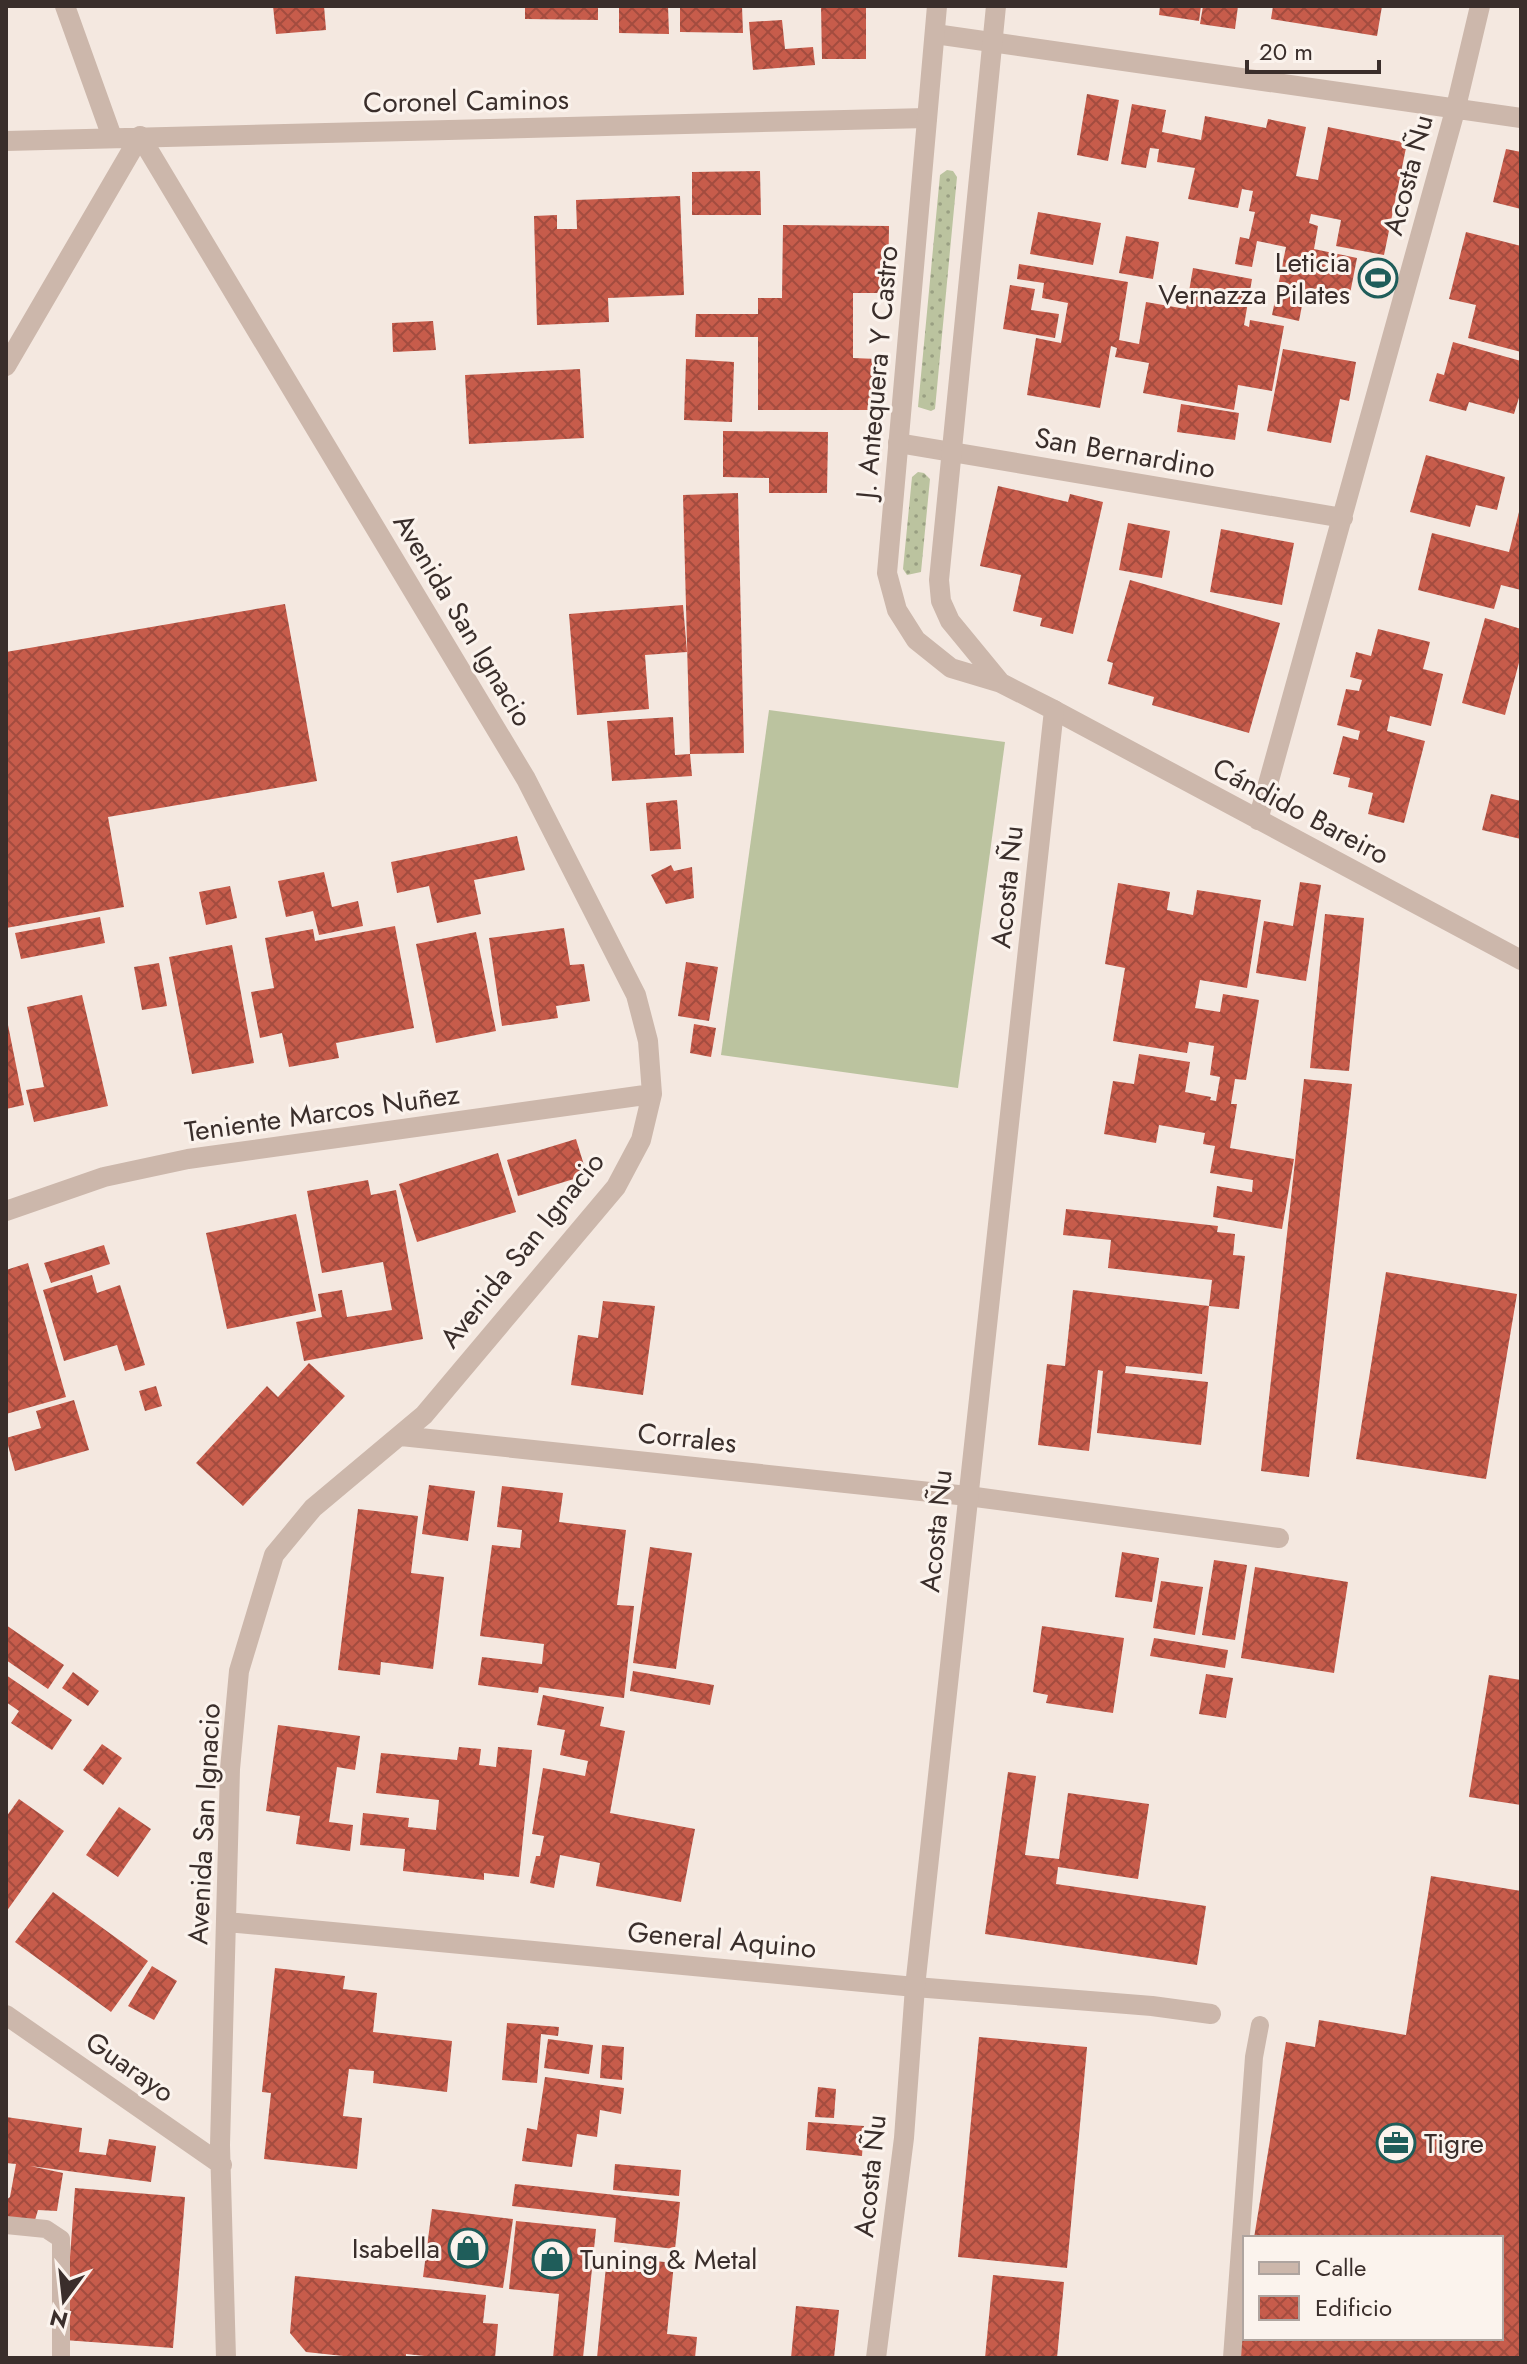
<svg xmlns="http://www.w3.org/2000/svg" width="1527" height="2364" viewBox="0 0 1527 2364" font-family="Jost,sans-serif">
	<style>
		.grass { fill: url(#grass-dots) }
		.pitch { fill: #bbc39f }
		.building { fill: url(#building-cross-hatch) }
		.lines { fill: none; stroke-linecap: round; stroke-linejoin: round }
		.service { stroke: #ccb7ab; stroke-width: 18 }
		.minor { stroke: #ccb7ab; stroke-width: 20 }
		.tertiary { stroke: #ccb7ab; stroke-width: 20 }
		.labels { text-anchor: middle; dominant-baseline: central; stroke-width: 6; stroke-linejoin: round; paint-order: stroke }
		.street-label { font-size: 28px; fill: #3a2e2b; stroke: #fbf3ed }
		.poi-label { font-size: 28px; fill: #3a2e2b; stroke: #fbf3ed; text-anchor: end }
	</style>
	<defs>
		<pattern id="grass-dots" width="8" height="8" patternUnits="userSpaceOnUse" patternTransform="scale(2)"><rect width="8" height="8" fill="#bbc39f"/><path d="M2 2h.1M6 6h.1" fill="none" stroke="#999f82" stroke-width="1.8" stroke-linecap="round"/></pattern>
		<pattern id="building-cross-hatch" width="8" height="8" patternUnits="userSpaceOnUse" patternTransform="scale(2)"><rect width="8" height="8" fill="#c75c4b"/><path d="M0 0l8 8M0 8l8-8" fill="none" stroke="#a34c3f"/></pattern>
	</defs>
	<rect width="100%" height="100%" fill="#f4e8e0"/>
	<path class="grass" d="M947,170L953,171L957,177L935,409L931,411L918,407L940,175Z
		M918,472L924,473L930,479L921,572L907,575L903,569L912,477Z"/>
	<path class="pitch" d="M769,710L1005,742L958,1088L721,1055Z"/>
	<path class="building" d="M273,6H324L326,30L276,34Z
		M525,6H598V20L525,19Z
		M619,6H668L669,34L619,33Z
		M680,6H742L743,33L680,32Z
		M821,6H866V59H822Z
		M1160,6H1201L1199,21L1159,15Z
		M1203,6H1238L1235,29L1200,24Z
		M1273,6H1382L1377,36L1271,19Z
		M782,20L785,49L813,47L815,65L753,70L749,22Z
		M1087,94L1119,100L1108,161L1077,155Z
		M1132,104L1166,110L1162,132L1201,140L1205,116L1266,128L1268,119L1306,127L1296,176L1318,180L1328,127L1407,143L1384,255L1336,246L1341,220L1311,214L1309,223L1318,226L1314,249L1357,258L1349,299L1305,290L1299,321L1272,315L1286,247L1257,241L1252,267L1235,264L1240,237L1249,239L1255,212L1249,211L1253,191L1242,189L1238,208L1188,199L1195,168L1157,162L1159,149L1150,148L1146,168L1121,164Z
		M1506,149L1521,152V209L1493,202Z
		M760,171L761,215H692V172Z
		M680,196L684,295L608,298L609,322L537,325L534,216L557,215V229H577L576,200Z
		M1038,212L1101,223L1093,265L1030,254Z
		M783,225L889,226L888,293H853V358L877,359L876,410H758V337H695L696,314H758V298H782Z
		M1466,232L1521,246V352L1468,338L1476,305L1449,299Z
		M1126,236L1159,242L1153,279L1119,273Z
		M1019,264L1128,282L1119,340L1139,344L1146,302L1186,309L1193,268L1252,279L1244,325L1249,327L1250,320L1284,326L1272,391L1238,385L1234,410L1143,393L1149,363L1115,357L1117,348L1111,346L1100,408L1027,395L1036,338L1061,343L1068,303L1042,298L1044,283L1017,279Z
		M1010,285L1035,289L1031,310L1059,314L1055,338L1003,329Z
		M433,321L436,350L393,352L392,323Z
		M1453,342L1521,361V391L1514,414L1469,402L1466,411L1429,401L1437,373L1444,375Z
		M1283,349L1356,362L1349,401L1340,399L1331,443L1267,431Z
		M686,359L734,362L732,422L684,420Z
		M580,369L584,438L469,444L465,375Z
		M1181,404L1239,413L1235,440L1177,432Z
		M723,431L828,432L827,493H769V478L723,477Z
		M1426,455L1505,477L1497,510L1476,505L1470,527L1410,512Z
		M998,486L1068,502L1070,494L1103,502L1073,634L1040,626L1042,618L1013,611L1021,575L980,566Z
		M738,493L744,753L690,754L683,495Z
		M1520,508L1521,590L1501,585L1494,609L1418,590L1432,533L1509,552Z
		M1128,523L1170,531L1162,578L1119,570Z
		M1221,529L1294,543L1282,605L1210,592Z
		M1130,580L1280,623L1249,733L1152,705L1154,697L1108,684L1113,663L1107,661Z
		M285,604L317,781L108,817L124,907L6,928V652Z
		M683,605L687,652L645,655L649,709L577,715L569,614Z
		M1485,618L1521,629V655L1505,715L1462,703Z
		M1378,629L1430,642L1423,669L1443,674L1431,726L1390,716L1387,731L1425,741L1404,823L1368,814L1373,793L1348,787L1350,778L1333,774L1343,736L1358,740L1360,731L1337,725L1346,689L1359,691L1362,680L1350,677L1356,652L1371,656Z
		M673,717L675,755L690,754L692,776L612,781L607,721Z
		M1491,794L1521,801V839L1482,830Z
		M677,800L681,849L650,851L646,803Z
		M517,836L525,870L474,880L481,914L437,923L429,886L397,893L391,862Z
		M671,865L674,871L692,867L694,898L666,904L651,875Z
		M324,872L332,907L358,901L363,926L319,935L313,911L286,917L278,881Z
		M1300,882L1321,885L1306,981L1256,973L1264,921L1293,926Z
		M1118,883L1170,892L1167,910L1193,915L1197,890L1261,900L1247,988L1200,980L1195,1008L1220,1012L1223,994L1259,1000L1246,1080L1235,1079L1231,1104H1237L1230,1148L1294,1159L1282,1229L1213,1217L1217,1186L1252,1192L1253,1180L1210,1173L1215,1146L1203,1144L1205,1133L1159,1125L1156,1143L1104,1134L1113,1081L1134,1084L1139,1054L1190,1062L1185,1092L1211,1097L1210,1100L1216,1101L1220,1077L1210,1075L1214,1046L1189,1042L1187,1053L1113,1041L1125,968L1105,964Z
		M230,886L237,918L206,925L199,892Z
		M1325,914L1364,918L1349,1071L1310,1068Z
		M100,917L105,943L21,959L15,933Z
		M395,926L414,1028L336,1043L339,1058L289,1067L282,1033L260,1038L251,992L274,988L265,938L313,929L315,941Z
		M564,928L570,965L584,964L590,1001L556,1006L558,1018L502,1026L489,938Z
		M476,932L496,1031L436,1043L416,944Z
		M232,945L254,1063L192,1074L169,957Z
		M686,962L718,967L709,1021L678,1016Z
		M159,963L167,1006L142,1010L134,967Z
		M82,995L108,1106L34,1122L26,1090L44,1087L27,1007Z
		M7,1020L24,1105L6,1109V1021Z
		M694,1024L716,1028L711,1057L690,1053Z
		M1304,1079L1352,1084L1309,1477L1261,1471Z
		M576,1139L587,1175L518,1196L507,1160Z
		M498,1153L516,1212L417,1242L399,1184Z
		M368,1180L371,1195L396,1190L423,1339L304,1361L296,1322L322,1317L318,1294L342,1290L347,1317L392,1310L383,1262L322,1273L307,1191Z
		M1066,1209L1218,1226L1217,1232L1235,1234L1233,1255L1245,1256L1239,1309L1209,1306L1212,1280L1108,1268L1111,1240L1063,1235Z
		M296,1214L316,1311L227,1329L206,1233Z
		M104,1245L110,1264L51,1283L44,1263Z
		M28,1263L66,1397L6,1414V1270Z
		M1386,1272L1517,1294L1486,1479L1356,1459Z
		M92,1275L97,1293L120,1285L145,1365L125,1371L117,1345L64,1361L43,1290Z
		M1073,1290L1209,1306L1202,1374L1126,1366L1125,1373L1208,1382L1201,1445L1097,1433L1103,1371L1098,1370L1089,1451L1038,1445L1047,1364L1065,1366Z
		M603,1301L655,1306L643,1395L571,1385L578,1335L598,1338Z
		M309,1363L345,1396L243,1506L196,1463L267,1386L278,1397Z
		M156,1386L162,1406L145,1411L139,1391Z
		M74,1400L89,1450L15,1471L6,1438L41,1428L36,1411Z
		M429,1485L475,1491L468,1541L422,1534Z
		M502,1486L563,1493L559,1522L626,1530L617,1605L634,1606L624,1698L539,1687L538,1693L478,1685L482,1657L542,1664L544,1644L480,1636L492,1545L520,1548L522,1530L497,1527Z
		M358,1509L418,1516L411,1573L444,1577L433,1669L381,1662L380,1675L338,1670Z
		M650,1547L692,1553L676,1669L633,1663Z
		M1122,1552L1159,1558L1152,1602L1115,1597Z
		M1214,1560L1247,1565L1235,1640L1202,1635Z
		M1255,1567L1348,1582L1334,1673L1241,1658Z
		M1161,1581L1203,1587L1195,1635L1153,1628Z
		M6,1625L64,1665L48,1689L6,1660Z
		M1042,1626L1124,1638L1113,1713L1046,1703L1048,1695L1033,1692Z
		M1154,1638L1228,1650L1225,1668L1150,1656Z
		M633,1671L714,1685L710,1705L630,1691Z
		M73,1672L99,1691L88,1706L62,1688Z
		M1206,1674L1233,1678L1226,1718L1199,1714Z
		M6,1675L72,1720L52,1750L11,1723L19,1711L6,1702Z
		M1489,1675L1521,1680V1805L1469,1797Z
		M543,1695L604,1707L600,1726L625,1731L610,1813L695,1829L681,1902L596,1886L600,1863L560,1855L554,1888L530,1883L536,1856H540L544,1836L532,1834L543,1768L585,1776L588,1761L560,1755L565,1730L537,1725Z
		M278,1725L360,1736L355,1770L337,1767L329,1822L353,1825L350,1851L296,1844L300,1816L266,1811Z
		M102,1744L122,1758L103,1785L83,1770Z
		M459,1747L481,1749L479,1765L496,1767L498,1747L532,1750L519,1877L484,1873V1880L403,1871L405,1849L360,1845L363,1813L409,1818L408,1827L436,1830L439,1800L376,1793L381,1753L457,1760Z
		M1008,1772L1036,1776L1025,1855L1059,1859L1068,1793L1149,1804L1138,1879L1058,1867L1056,1884L1206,1906L1197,1965L985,1934Z
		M19,1799L64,1831L6,1912V1817Z
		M119,1807L151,1829L118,1877L86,1855Z
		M1431,1876L1521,1891V2358H1235L1243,2306L1245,2338H1501V2238H1254L1286,2042L1315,2047L1319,2020L1406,2035Z
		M53,1892L148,1961L111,2012L15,1942Z
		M152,1966L177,1981L154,2020L128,2006Z
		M275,1968L345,1976L343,1989L377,1993L373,2032L452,2041L447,2092L373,2083L374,2071L349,2069L343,2116L362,2118L357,2169L264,2159L271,2093L262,2092Z
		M507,2023L559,2027L558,2036L541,2034L537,2083L502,2080Z
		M979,2037L1087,2047L1067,2268L958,2257Z
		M548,2039L593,2045L589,2074L544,2068Z
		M602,2045L624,2047L622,2080L600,2078Z
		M545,2077L624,2088L621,2114L600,2110L597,2137L577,2134L572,2167L522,2161L527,2128L537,2130Z
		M818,2087L836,2089L834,2118L815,2117Z
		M6,2117L82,2128L79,2152L106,2155L109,2139L156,2146L151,2182L30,2166L63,2173L57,2211L38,2210L35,2220L6,2219V2200L10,2197L16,2164L6,2163Z
		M808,2122L864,2126L862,2156L806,2150Z
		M615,2164L681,2170L679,2196L613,2190Z
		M515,2184L680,2202L675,2249L614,2242L616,2218L512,2206Z
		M75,2188L185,2197L173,2348L64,2340Z
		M432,2209L513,2219L503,2288L423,2277Z
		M516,2221L596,2229L583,2358H553L559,2294L509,2289Z
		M607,2256L674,2263L667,2334L697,2337L695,2358H597Z
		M993,2275L1064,2282L1057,2358H985Z
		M295,2276L486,2295L483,2323L498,2324L495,2358H443L406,2354V2358H362L306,2352L290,2333Z
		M796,2306L839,2310L834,2358H791Z"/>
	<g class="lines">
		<path class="service" d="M6,2225L46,2229L61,2239V2358
			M1232,2358L1254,2057L1260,2025"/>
		<path class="minor" d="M65,6L112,137
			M935,34L1521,118
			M6,141L927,118
			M6,366L140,136L526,779L636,995L648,1041L652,1094L641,1140L616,1187L424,1415L313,1508L274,1555L239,1671L230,1769L220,2145L226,2358
			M898,443L1343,518
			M1054,710L1521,960
			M1258,820L1456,107L1480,6
			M6,1211L104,1177L188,1159L652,1094
			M401,1436L968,1496L1279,1538
			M227,1922L915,1987L1152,2006L1211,2014
			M6,2015L222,2165"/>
		<path class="tertiary" d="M996,6L939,580L941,601L950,621L1001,683
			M876,2358L904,2138L915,1987L1054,710L1001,683L951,668L916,640L897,610L887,573L937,6"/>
	</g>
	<defs>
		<g id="stadium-ring" transform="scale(2)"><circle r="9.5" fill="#fbf3ed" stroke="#1f5d5a" stroke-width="1.5"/><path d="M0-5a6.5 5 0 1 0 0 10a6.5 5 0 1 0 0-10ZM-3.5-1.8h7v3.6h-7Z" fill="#1f5d5a"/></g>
		<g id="office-ring" transform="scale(2)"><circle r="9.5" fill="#fbf3ed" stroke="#1f5d5a" stroke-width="1.5"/><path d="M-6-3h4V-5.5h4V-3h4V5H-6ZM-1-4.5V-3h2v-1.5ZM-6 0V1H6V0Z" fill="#1f5d5a"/></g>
		<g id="shop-ring" transform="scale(2)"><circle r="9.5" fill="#fbf3ed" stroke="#1f5d5a" stroke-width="1.5"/><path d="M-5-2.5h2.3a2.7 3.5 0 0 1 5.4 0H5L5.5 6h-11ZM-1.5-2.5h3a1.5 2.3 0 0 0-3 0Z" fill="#1f5d5a"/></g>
	</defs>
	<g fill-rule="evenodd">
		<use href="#stadium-ring" x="1378" y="278"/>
		<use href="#office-ring" x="1396" y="2143"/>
		<use href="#shop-ring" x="468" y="2248"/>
		<use href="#shop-ring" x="552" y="2259"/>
	</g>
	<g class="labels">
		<g class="street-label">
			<text transform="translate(466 101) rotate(-1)">Coronel Caminos</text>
			<text transform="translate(1408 175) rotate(-75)">Acosta Ñu</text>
			<text transform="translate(877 372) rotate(-85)">J. Antequera Y Castro</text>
			<text transform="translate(1125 453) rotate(10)">San Bernardino</text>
			<text transform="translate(463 620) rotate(59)">Avenida San Ignacio</text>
			<text transform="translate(1301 811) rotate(28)">Cándido Bareiro</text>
			<text transform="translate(1007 887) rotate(-84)">Acosta Ñu</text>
			<text transform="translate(322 1113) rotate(-8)">Teniente Marcos Nuñez</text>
			<text transform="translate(522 1250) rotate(-51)">Avenida San Ignacio</text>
			<text transform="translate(687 1438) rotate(6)">Corrales</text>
			<text transform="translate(936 1531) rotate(-84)">Acosta Ñu</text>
			<text transform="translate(204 1824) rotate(-87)">Avenida San Ignacio</text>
			<text transform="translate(722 1940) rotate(5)">General Aquino</text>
			<text transform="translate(130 2067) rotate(35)">Guarayo</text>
			<text transform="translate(870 2176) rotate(-84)">Acosta Ñu</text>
		</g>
		<g class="poi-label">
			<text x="1350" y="262">Leticia<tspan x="1350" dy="32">Vernazza Pilates</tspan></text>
			<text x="1424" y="2143" text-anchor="start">Tigre</text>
			<text x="440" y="2248">Isabella</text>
			<text x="580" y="2259" text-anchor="start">Tuning &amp; Metal</text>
		</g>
	</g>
	<rect width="1527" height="2364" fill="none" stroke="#3a2e2b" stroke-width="16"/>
	<rect x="1243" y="2236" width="260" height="104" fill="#fbf3ed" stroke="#aea49f" stroke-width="2"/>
	<rect x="1259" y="2262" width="40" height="12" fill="#ccb7ab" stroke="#aea49f" stroke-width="2"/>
	<text x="1315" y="2276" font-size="24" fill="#3a2e2b">Calle</text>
	<rect x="1259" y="2296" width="40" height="24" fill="url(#building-cross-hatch)" stroke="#aea49f" stroke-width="2"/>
	<text x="1315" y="2316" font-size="24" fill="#3a2e2b">Edificio</text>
	<g transform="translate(64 2300) rotate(195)" stroke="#fbf3ed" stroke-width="6" paint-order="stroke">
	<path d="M0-6L14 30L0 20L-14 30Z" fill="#3a2e2b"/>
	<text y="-12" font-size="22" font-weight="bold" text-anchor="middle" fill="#3a2e2b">N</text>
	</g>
	<path d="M1247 60v12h132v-12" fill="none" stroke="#3a2e2b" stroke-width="4"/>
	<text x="1259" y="60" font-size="24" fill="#3a2e2b" stroke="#fbf3ed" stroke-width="6" paint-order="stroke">20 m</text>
</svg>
